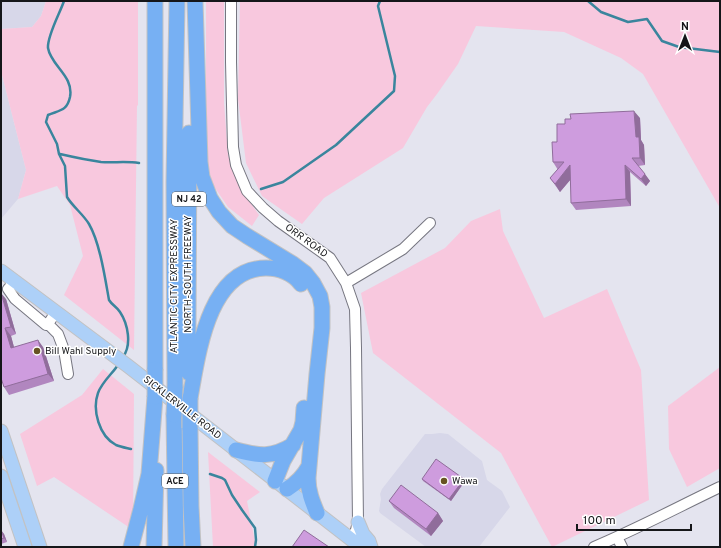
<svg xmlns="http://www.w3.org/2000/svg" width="721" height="548" viewBox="0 0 721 548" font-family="Overpass,sans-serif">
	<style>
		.built { fill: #d7d7e9 }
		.green { fill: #f8c8de }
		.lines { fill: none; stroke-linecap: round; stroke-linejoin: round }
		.stream { stroke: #3a859d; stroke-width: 2.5 }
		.minor-casing { stroke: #767680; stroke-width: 12 }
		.major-casing { stroke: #c2c2c3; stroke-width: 15 }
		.highway-casing { stroke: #c2c2c3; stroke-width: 17 }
		.minor { stroke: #fff; stroke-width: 10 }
		.major { stroke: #add0f8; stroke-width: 13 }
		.highway { stroke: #77b0f3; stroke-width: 15 }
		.highway-bridge-casing { stroke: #c2c2c3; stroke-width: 17; stroke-linecap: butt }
		.highway-bridge { stroke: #77b0f3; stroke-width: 15 }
		.wall { fill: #b186bf }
		.shaded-wall { fill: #906d9b }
		.building { fill: #ce9cde; stroke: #906d9b }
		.poi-dot { fill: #675322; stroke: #fff; stroke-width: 1.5 }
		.labels { text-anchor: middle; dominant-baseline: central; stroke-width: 3; stroke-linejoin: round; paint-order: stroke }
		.shield { fill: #fff; stroke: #5b5c5e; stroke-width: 1 }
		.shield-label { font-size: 9px; font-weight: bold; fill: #151619 }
		.street-label { font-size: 10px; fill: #151619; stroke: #fff }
		.poi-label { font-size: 10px; fill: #151619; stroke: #fff; text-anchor: start }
	</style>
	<rect width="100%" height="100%" fill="#e4e4ef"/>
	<path class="built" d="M1,1H46L41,16L32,27L1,29Z
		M1,71L26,170L18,199L1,219Z
		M440,433L448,434L482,461L487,480L502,491L510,507L479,547H426L380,513L379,511L381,499L380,494L382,489L425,434H432Z"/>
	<path class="green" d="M46,1H138V106L137,105L134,350L64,295L83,256L70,205L57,186L18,199L26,170L1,71V29L32,27L41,16Z
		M206,1H224V103L228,155L239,186L259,215L252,226L228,207L213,185L206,161Z
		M240,1H720V208L643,74L621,58L564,32L476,26L458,64L437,94L427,107L403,148L324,198L302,224L262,196L246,163L238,99Z
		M500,209L503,231L544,318L607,289L641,370L649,500L552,547L501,453L373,353L361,293L445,248L471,221Z
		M720,367V468L687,487L669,449L668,406Z
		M103,369L134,394L133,530L54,477L37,486L20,434L82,395Z
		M208,452L260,492L247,501L256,547H213Z"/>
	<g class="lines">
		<path class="stream" d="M64,1C60,13 47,36 48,48C51,66 74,76 70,97C67,111 60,110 48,115L46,122L57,144L59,154L65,166L67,197C73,207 83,214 89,224C100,243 105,278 109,300C112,305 117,307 120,312C128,324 132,345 123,357
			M588,1L601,12L628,22L647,19L662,41L679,47L720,52
			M60,154C73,157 87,160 101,162C113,163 126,161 139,163
			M261,189L283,182L336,145L394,91L395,76L378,6L380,1
			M118,365C112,374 102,382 98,393C92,410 99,436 116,445C121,447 127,448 131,449
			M210,474L222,478L225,480L232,495L242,510L255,528L256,540L255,547"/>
		<g class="minor-casing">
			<path id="minor" d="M231,1V62L233,147L236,165L247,191L263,208L278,221L330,258L346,283L355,309L356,348L358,522L356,530L351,540
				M15,281L8,289L15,299L46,325L48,324L56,312
				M346,283L403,249L430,223
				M48,324L58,334L64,350L68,374
				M617,537L622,547
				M594,547C637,529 678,507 720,487"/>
		</g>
		<g class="major-casing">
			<path id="major" d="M1,271L128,366L361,547
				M1,431L40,547
				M1,476L25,547
				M358,522L363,534L369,541L371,547"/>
		</g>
		<g class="highway-casing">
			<path id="highway" d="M155,1V369
				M195,1L200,162L202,177L210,198L219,212L232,226L247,236L293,264L305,273L313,283L320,296L322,307V328L317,374L308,478C308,491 312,501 317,513
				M189,373L188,333L189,133
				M175,388L174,182L177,1
				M190,398C198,355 208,268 266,268C279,268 293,273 301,284
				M174,415L176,547
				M190,428L191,506L193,547
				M236,450C259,456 272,458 293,445
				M275,481L283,461L301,430L303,422L304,408
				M287,489C297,483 303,477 309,466
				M131,547L141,509L149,474L155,397
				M154,547L156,470"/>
		</g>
		<use href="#minor" class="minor"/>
		<use href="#major" class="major"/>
		<use href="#highway" class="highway"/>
		<g class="highway-bridge-casing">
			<path id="highway-bridge" d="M155,397V369
				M190,398V428
				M174,415L175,388"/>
		</g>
		<use href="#highway-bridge" class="highway-bridge"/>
	</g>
	<path class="wall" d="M640,118L641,140L644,145L645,165L638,166L650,181L646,186L630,172L631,206L576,210L571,203V179L560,192L550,178L558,170L553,162L557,142L565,124Z
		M6,299L16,334L11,336L14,347H43L54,381L9,395L4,387Z
		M422,479H464L465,481L451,501L423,481Z
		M389,501L438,513L443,521L431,536L394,508Z
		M1,531L4,534L7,542L1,544Z"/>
	<path class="shaded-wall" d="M634,111L640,118L641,140L644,145L645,165L640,158L636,137Z
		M570,165L576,173L560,192L555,184Z
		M625,165L630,172L631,206L626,199Z
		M645,174L650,181L646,186L641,179Z
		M1,293L6,299L16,334L11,327Z
		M5,328L11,336L16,355L11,348Z
		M38,340L43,347L54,381L48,374Z
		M464,479L465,481L451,501L449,499Z
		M438,513L443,521L431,536L426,529Z
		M1,530L4,534L7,542L4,538Z"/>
	<path class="building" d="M634,111L636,137H639L640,158H632L645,174L641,179L625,165L626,199L571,203L570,165L555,184L550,178L564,162H553L552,142H557V124H565V119H571L570,114Z
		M1,293L11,327L5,328L11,348L38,340L48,374L4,387L1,378Z
		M436,459L464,479L449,499L422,479Z
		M401,485L438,513L426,529L389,501Z
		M304,530L329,547H292Z
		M1,531V530L4,538L1,539Z"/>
	<g class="poi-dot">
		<circle cx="37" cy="351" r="4"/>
		<circle cx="444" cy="481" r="4"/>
	</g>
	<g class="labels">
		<g class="shield">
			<rect x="172" y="192" width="34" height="14" rx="3"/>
			<rect x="162" y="474" width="26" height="14" rx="3"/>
		</g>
		<g class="shield-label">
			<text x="189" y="199">NJ 42</text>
			<text x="175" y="481">ACE</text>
		</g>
		<g class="street-label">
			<text transform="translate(306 241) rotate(36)">ORR ROAD</text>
			<text transform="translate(188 274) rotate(-90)">NORTH-SOUTH FREEWAY</text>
			<text transform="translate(174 286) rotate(-90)">ATLANTIC CITY EXPRESSWAY</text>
			<text transform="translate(182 408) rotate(38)">SICKLERVILLE ROAD</text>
		</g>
		<g class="poi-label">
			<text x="45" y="351">Bill Wahl Supply</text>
			<text x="452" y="481">Wawa</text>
		</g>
	</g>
	<rect width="721" height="548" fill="none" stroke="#151619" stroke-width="4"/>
	<g transform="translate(685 36)" stroke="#ffffff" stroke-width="3" paint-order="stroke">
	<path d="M0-3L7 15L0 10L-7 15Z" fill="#151619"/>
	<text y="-6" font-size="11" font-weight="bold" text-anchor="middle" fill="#151619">N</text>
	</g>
	<path d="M577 524v6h114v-6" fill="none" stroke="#151619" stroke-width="2"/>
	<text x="583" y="524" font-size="12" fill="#151619" stroke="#ffffff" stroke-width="3" paint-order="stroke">100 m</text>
</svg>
